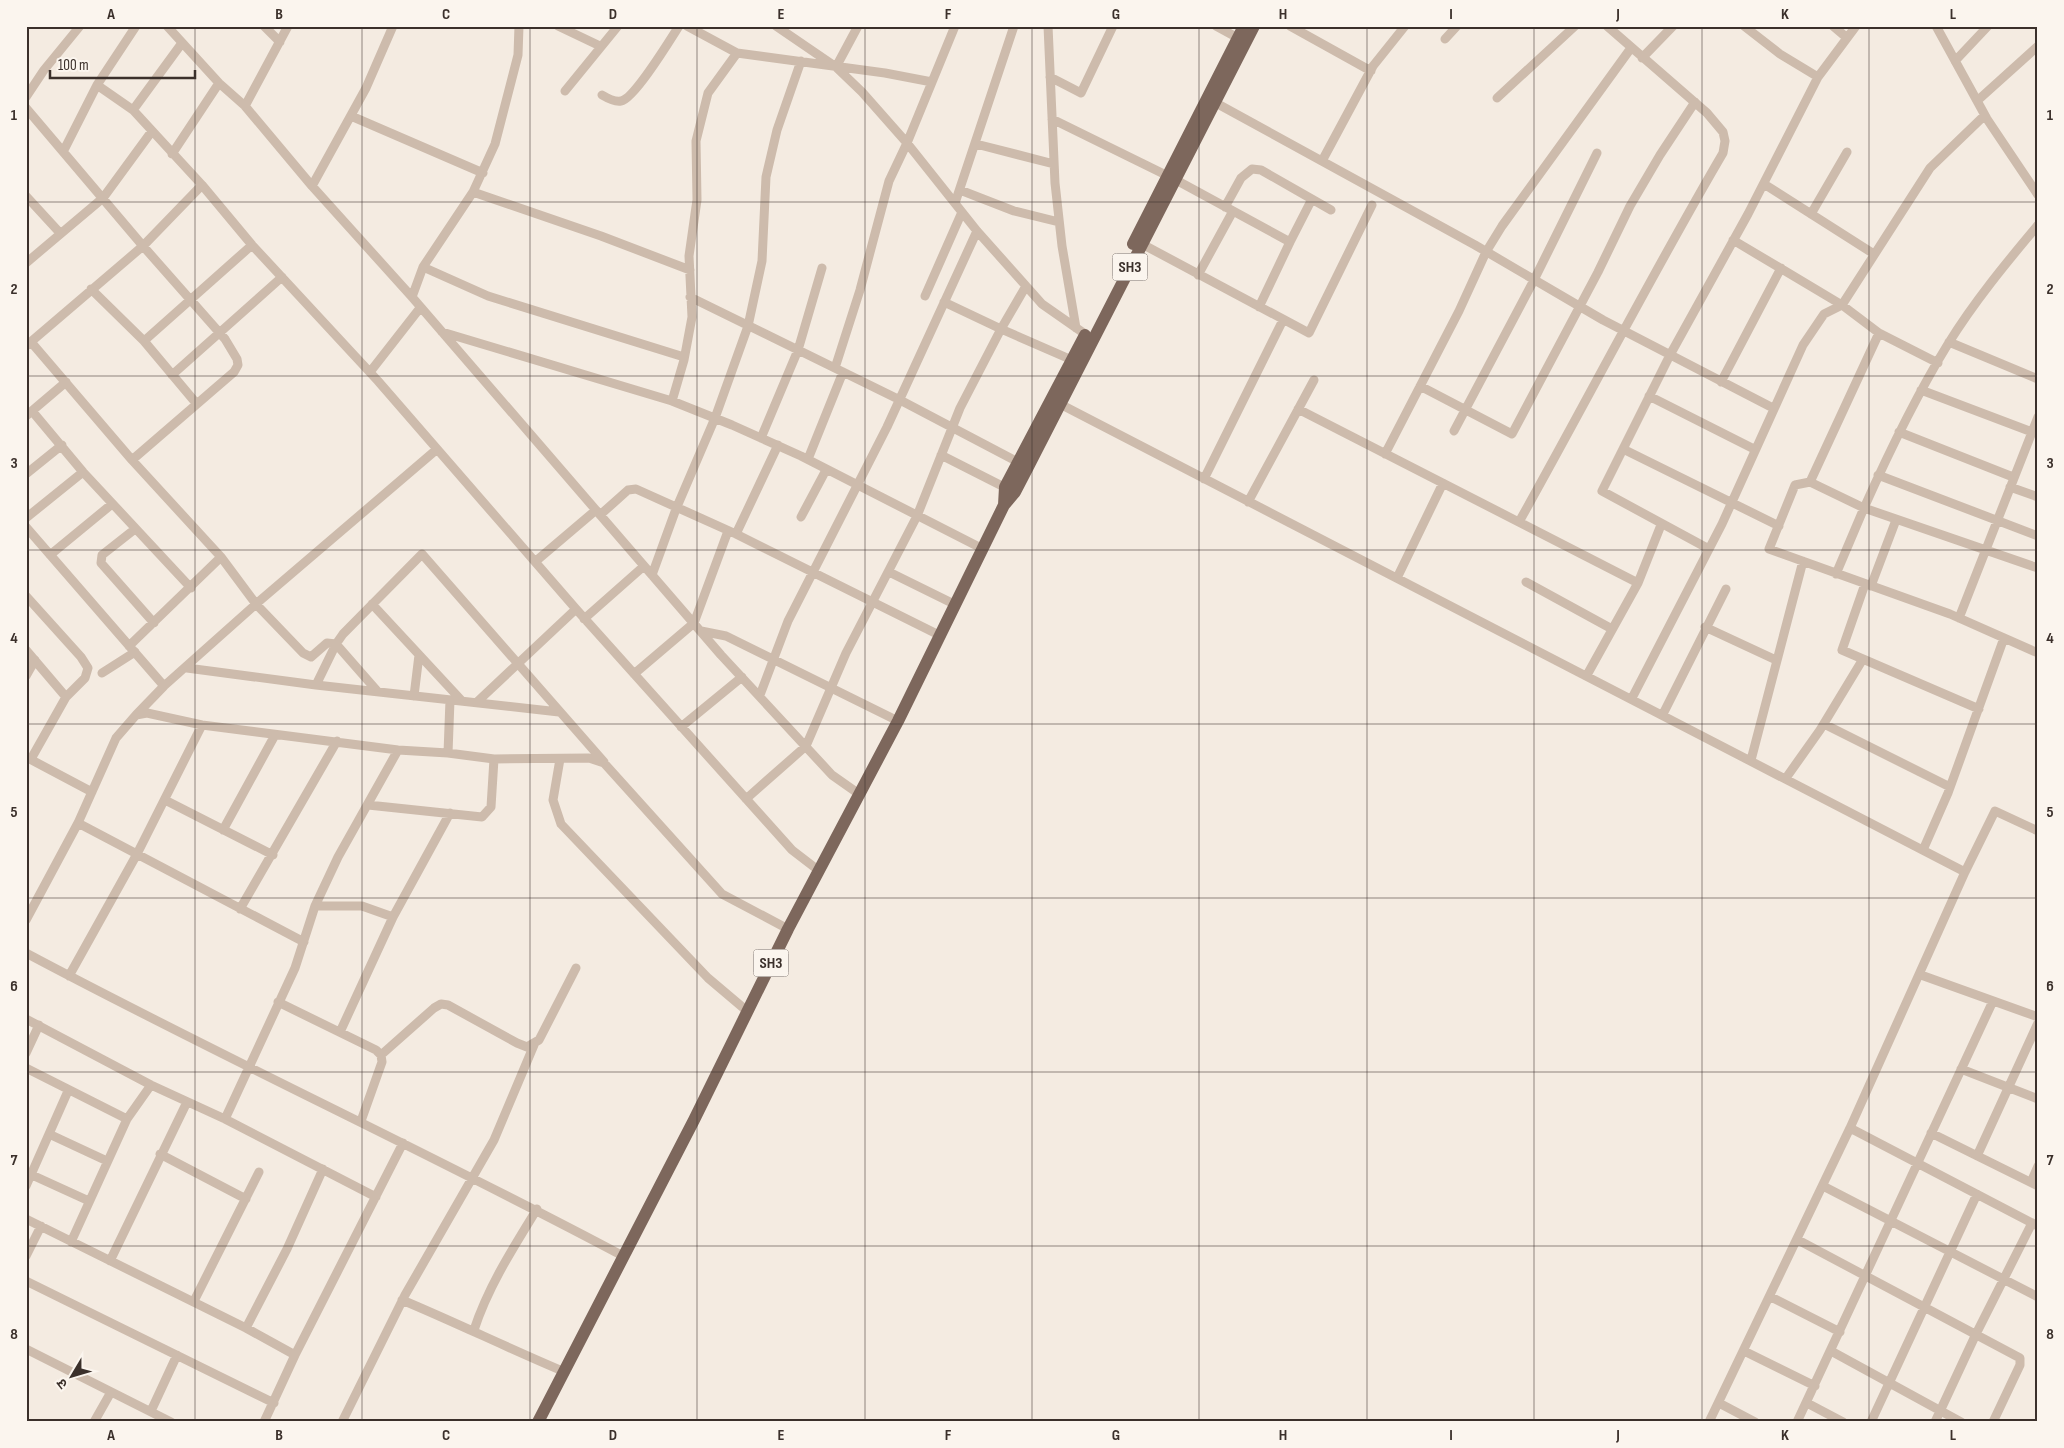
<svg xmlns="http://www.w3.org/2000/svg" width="2064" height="1448" viewBox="0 0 2064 1448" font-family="'Sofia Sans Condensed','Noto Sans Devanagari',sans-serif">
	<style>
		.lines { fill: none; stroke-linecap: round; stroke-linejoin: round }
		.street { stroke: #cdbbac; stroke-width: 9 }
		.primary { stroke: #7d675c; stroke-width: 12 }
		.grid { fill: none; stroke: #3b302b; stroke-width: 1; stroke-opacity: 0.55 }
		.labels { text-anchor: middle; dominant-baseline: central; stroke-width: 4; stroke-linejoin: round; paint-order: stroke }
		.shield { fill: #fbf5ee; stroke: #756b66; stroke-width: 1 }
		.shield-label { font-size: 16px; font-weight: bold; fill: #3b302b }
		.neatline { fill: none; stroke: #3b302b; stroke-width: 2 }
		.grid-label { font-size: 16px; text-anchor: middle; font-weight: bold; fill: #3b302b }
	</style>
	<rect width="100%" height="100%" fill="#f4ebe1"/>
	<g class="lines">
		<path class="street" d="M167,26L219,83L245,106L312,186L412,297L721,655L832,775L859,794
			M264,26L280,42
			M558,26L600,46
			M687,26L737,53L885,73L932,82
			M776,26L836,67L862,92L907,143L977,231L1042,304L1085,334
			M1048,26L1055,183L1062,246L1076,328
			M1216,26L1238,38
			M1290,26L1371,71
			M1744,26L1780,54L1818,77
			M1833,26L1846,37
			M1936,26L1987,119L2038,195
			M1445,39L1457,26
			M1642,58L1673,26
			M1955,61L1988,26
			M836,67L858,26
			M1050,77L1081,93L1113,26
			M97,85L133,110L202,185L252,245L378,381L576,609L792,850L818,870
			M565,91L618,26
			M602,95C607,98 615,102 621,101C634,99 670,40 679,26
			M26,97L44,70L80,26
			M1497,98L1575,26
			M1977,101L2038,46
			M1216,103L1475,245L1603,320L1773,408
			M245,106L288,26
			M26,108L143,246L225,339L237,359L238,365L234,372L132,460
			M133,110L182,43
			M351,116L483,173
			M1052,119L1168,176
			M976,144L1054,164
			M64,150L97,85L136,26
			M172,154L219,83
			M1322,161L1373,66L1405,26
			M1176,180L1290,242L1259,307
			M1764,184L1874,254
			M312,186L366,88L393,26
			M960,190L1014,211L1059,222
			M473,192L601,236L690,270
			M26,196L60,233
			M955,203L1014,26
			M1225,207L1241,178L1252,169L1261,170L1331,210
			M1811,214L1847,152
			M2038,225C2006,263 1974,302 1948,344C1916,396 1889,452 1864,508L2038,568
			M1290,242L1312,199
			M1142,244L1309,333L1372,205
			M26,263L103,198L152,131
			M423,267L488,296L684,357
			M1198,275L1233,211
			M1026,286L1001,329L1072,360
			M91,289L144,341L196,403
			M925,296L962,212
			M412,297L423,267L473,192L495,144L518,55L519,26
			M690,297L900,400L1018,462
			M442,332L672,401L732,425L801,456L983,549
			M1879,333L1810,482L1795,485L1769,549L1950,614L2038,653
			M144,341L252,245
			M31,342L132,460L221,557L256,604L303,653L311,657L327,643L336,644L378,692
			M1949,342L2038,379
			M26,346L143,246L202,185
			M1938,363L1879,333L1842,305L1930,168L1985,115
			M835,368L860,290L889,181L907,143L955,26
			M370,372L420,308
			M172,375L282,277
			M1721,382L1781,268
			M1420,386L1512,434L1598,272L1630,206L1660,155L1695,102
			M1921,390L2032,432
			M1649,396L1754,449
			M672,401L684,360L692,317L689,256L697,200L696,141L708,93L737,53
			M1060,404L1965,872L1850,1128L1709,1422
			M1298,409L1638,583
			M32,411L83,472L191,588
			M26,416L66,382
			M1454,431L1534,280L1597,153
			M1899,432L2013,477
			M761,438L798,350L822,268
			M1623,449L1779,526
			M1385,454L1459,311L1486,252L1502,226L1631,48
			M941,455L1010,490
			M808,459L843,372
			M26,474L62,445
			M1878,475L2038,536
			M1204,479L1283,320
			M1810,482L1864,508L1836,574
			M2010,487L2038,497
			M1248,502L1314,380
			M600,515L628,490L636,489L736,534L941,636
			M801,517L826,470
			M26,518L83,472
			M1519,522C1588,399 1652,274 1723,153L1725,141L1723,132L1707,113L1607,26
			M26,527L164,686
			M135,529L102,555L101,563L154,623
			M736,534L778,445
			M1709,549L1602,491L1670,355L1748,214L1818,77L1856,26
			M50,555L112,504
			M536,561L596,510
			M889,572L956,605
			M652,575L676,509L715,418L748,326L762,261L766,177L777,130L801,61
			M1397,578L1443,483
			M1526,582L1612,629
			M1865,584L1842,650L1979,709
			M1871,586L1896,520
			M26,596L81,657L88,668L85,678L66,697L31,759
			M372,604L462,701
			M1959,618L2038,417
			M584,619L644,566
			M1705,627L1776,660
			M701,631L726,636L898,721
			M129,646L221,557
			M26,650L66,697
			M187,668L316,685L559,712
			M102,673L135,652
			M634,674L694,623L728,531
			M1587,675L1638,583L1661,525
			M26,676L35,660
			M316,685L336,644L343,634L422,554L604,762
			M760,695L788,621L887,427L977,231
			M414,696L419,655
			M1632,698L1722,524L1803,345L1824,314L1842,305L1733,240
			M477,702L576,609
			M1663,714L1726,589
			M136,715L164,686L256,604L436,450
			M1824,724L1950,787
			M681,727L742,677
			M448,753L450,700
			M26,757L92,792
			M560,759L553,800L561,824L708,978L747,1011
			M1751,760L1803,561
			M1786,778L1820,730L1863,659
			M746,799L806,746L846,653L917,516L960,408L1001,329L944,302
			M165,800L273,855
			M368,805L482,817L491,807L494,759
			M78,823L304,942
			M223,830L275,735
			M1923,850L1948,793L2004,638
			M1965,872L1995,811L2038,831
			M315,906H362L393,917
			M240,909L337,741
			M26,920L78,823L116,738L136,715L147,713L202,725L398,750L448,753L494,759L589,758L604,763L722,894L788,929
			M26,953C223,1058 426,1151 623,1256
			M1921,975L2038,1017
			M69,976L137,854L202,725
			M278,1002L376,1050L381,1055L382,1062L361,1121
			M26,1019L151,1085L225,1119L376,1197
			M340,1032L393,917L450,813
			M26,1053L39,1025
			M381,1055L434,1008L441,1004L448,1005L517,1043L527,1047L539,1040L576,968
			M26,1068L127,1119
			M1961,1069L2038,1099
			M225,1119L295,968L315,906L338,857L398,750
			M1850,1128L2036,1225
			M1931,1133L2038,1186
			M49,1134L107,1161
			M160,1154L246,1199
			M1977,1156L2038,1023
			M32,1175L89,1201
			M2031,1182L2038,1166
			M26,1186L68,1091
			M1823,1186L2038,1297
			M26,1219L246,1328L295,1355
			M1798,1240L2020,1358V1365L1993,1422
			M71,1242L127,1119L151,1085
			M26,1256L41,1226
			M110,1261L187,1102
			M26,1281L274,1403
			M1771,1297L1840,1332
			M402,1300C457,1323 510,1349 565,1372
			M194,1301L259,1172
			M246,1328L287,1249L323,1169
			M474,1330C488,1287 513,1248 537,1209
			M26,1349L171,1422
			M1744,1351L1815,1386
			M1831,1351L1961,1422
			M1719,1403L1755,1422
			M1807,1403L1843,1422
			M151,1411L177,1355
			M94,1422L111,1392
			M264,1422L295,1355L403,1143
			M342,1422L405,1295L494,1140L534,1045
			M1797,1422L1993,1001
			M1871,1422L1977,1194
			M1935,1422L1976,1334L2032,1223"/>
		<path class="primary" d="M1133,244L1244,26
			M1004,505L1005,487L1085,335
			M538,1422L694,1120L788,929L898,721L1004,505L1015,492L1028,467L1254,26"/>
	</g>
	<path class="grid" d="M195,26V1422M362,26V1422M530,26V1422M697,26V1422M865,26V1422M1032,26V1422M1199,26V1422M1367,26V1422M1534,26V1422M1702,26V1422M1869,26V1422M26,202H2038M26,376H2038M26,550H2038M26,724H2038M26,898H2038M26,1072H2038M26,1246H2038"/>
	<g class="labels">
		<g class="shield">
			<rect x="1112.5" y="253.5" width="35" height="27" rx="4"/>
			<rect x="753.5" y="949.5" width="35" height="27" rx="4"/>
		</g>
		<g class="shield-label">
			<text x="1130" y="267">SH3</text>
			<text x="771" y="963">SH3</text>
		</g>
	</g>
	<rect width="2064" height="1448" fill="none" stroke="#fbf5ee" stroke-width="55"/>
	<g transform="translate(72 1376) rotate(232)" stroke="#fbf5ee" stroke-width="4" paint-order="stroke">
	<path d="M0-4L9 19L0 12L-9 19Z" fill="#3b302b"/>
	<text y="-8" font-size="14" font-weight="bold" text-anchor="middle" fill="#3b302b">उ</text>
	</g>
	<path d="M50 70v8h145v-8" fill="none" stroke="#3b302b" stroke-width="2.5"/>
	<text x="58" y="70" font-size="15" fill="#3b302b" stroke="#fbf5ee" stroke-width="4" paint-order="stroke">100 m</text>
	<rect x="28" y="28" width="2008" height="1392" class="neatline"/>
	<g class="grid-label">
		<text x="111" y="19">A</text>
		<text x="279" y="19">B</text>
		<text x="446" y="19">C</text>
		<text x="613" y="19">D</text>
		<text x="781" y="19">E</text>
		<text x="948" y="19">F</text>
		<text x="1116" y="19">G</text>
		<text x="1283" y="19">H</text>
		<text x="1451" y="19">I</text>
		<text x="1618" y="19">J</text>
		<text x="1785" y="19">K</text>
		<text x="1953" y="19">L</text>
		<text x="14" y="120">1</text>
		<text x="2050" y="120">1</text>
		<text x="14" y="294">2</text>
		<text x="2050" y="294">2</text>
		<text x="14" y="468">3</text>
		<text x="2050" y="468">3</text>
		<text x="14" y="643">4</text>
		<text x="2050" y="643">4</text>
		<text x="14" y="817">5</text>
		<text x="2050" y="817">5</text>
		<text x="14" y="991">6</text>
		<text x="2050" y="991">6</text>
		<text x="14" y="1165">7</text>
		<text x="2050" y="1165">7</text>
		<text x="14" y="1339">8</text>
		<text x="2050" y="1339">8</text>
		<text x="111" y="1440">A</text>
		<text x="279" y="1440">B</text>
		<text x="446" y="1440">C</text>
		<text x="613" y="1440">D</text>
		<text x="781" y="1440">E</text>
		<text x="948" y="1440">F</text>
		<text x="1116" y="1440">G</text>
		<text x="1283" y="1440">H</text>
		<text x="1451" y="1440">I</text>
		<text x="1618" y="1440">J</text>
		<text x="1785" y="1440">K</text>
		<text x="1953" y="1440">L</text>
	</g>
</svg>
